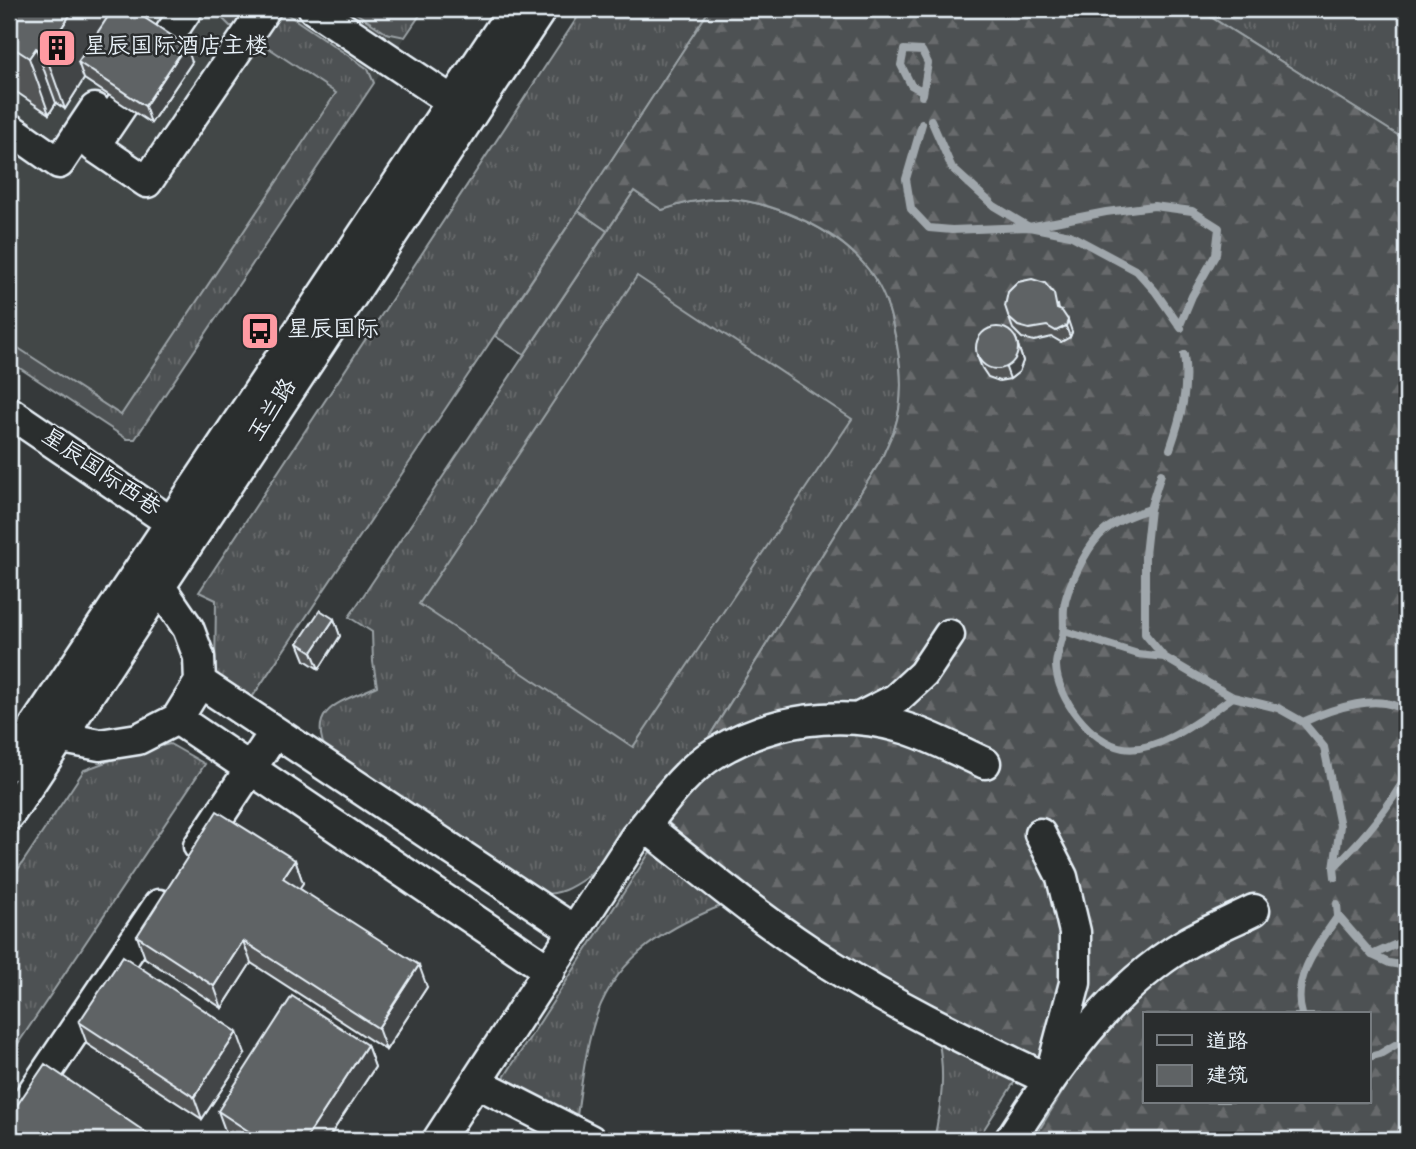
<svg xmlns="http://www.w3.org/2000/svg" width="1416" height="1149" viewBox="0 0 1416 1149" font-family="Dekko,'LXGW WenKai TC',sans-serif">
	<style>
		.built { fill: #424647 }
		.grass { fill: url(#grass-tufts); stroke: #9aa1a5; stroke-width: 2 }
		.forest { fill: url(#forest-firs); stroke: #9aa1a5; stroke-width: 2; fill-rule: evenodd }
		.pitch { fill: #4d5152; stroke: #9aa1a5; stroke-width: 2 }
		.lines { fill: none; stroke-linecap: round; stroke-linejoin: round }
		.stream { stroke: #a0a7ac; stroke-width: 8 }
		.minor-casing { stroke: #e8f1f8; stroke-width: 35 }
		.minor { stroke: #2a2d2e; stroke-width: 30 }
		.wall { fill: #525557; stroke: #e8f1f8; stroke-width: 2 }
		.shaded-wall { fill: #424547; stroke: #e8f1f8; stroke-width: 2 }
		.building { fill: #5f6365; stroke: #e8f1f8; stroke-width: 2 }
		.labels { text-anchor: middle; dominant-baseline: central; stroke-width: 5; stroke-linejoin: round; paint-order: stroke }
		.poi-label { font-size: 23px; fill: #e8f1f8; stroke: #2a2d2e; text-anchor: start }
		.street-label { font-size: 23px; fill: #e8f1f8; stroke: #2a2d2e }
	</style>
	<defs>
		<pattern id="grass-tufts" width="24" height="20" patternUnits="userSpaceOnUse" patternTransform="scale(1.75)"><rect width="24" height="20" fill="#4d5152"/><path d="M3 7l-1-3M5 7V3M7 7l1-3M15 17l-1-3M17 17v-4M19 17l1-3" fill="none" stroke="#676a6c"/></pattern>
		<pattern id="forest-firs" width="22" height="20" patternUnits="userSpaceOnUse" patternTransform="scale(1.75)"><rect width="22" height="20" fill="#4d5152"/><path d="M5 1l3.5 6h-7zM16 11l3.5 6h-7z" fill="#676a6c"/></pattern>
	</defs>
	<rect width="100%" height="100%" fill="#35393a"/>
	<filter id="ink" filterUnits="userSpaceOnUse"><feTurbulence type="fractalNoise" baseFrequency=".0143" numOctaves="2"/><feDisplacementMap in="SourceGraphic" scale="14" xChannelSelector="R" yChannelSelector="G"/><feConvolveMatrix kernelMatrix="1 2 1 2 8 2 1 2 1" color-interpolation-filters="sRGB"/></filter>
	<g filter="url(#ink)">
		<path class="built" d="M9,9H424L135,439L9,352Z"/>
		<path class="grass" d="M224,9H249L237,26H230L221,17Z
			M350,9H424L405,37L386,33Z
			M583,9H710L598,181L251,699L215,673L216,600L199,592Z
			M1198,9H1391L1407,19V141Z
			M281,10L368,69L374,83L135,439H127L9,361V342L121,415L336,93L260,42Z
			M634,191L662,210C708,194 741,195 787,213C828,229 868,256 885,298C891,313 894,330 897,345C902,372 903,404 894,430C890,440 885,450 881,460L681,782L587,877C571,888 559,895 540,894L328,755C304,708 342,702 377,686L373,662L372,632L349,617Z
			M170,744L205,764L9,1057V883L84,770L131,753Z
			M650,852L723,905C661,930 610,961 592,1030C584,1058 581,1088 577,1116L503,1079Z
			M938,1039L1017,1078L977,1140H934C941,1106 946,1074 938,1039Z"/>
		<path class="forest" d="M710,9H1198L1407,141V1140H1033L1066,1086C989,1043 909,1002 835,954C775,914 719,865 664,819L681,782L881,460C885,450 890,440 894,430C903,404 902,372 897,345C894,330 891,313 885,299C868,256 828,229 787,213C741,195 708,194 662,210L634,191L607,231L578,211ZM1145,1014H1369V1102H1145Z"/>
		<path class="pitch" d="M578,211L607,231L524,355L495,336Z
			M637,276L852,419L633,747L419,604Z"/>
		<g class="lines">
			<path class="stream" d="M922,96V91L911,85L901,65L904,50L922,51L928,63L923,94
				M931,120L952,168L994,206L1029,227L1070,235L1137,271L1155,291L1181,328
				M922,124L906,179L911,209L929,228L952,230L1029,227L1106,212L1154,206L1192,211L1219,228L1216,254L1192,296L1180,325
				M1170,449C1181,417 1189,389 1184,355
				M1161,474L1150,509L1145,555V634L1164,657L1208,683L1233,697L1278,708L1303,722L1324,747L1340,826L1334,868L1335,877
				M1150,509C1131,515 1113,521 1099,536C1086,550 1066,589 1064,608C1063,617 1065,626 1063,635C1061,644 1056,656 1056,666C1057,698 1091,743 1123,748C1159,754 1205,716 1233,697
				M1064,631L1138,654L1164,657
				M1303,722C1329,710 1384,689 1407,714
				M1334,867C1363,839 1388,810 1407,774
				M1337,904L1338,916L1372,955L1389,963L1407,966
				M1372,955L1399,943L1407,932
				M1302,1014C1291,978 1319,944 1338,916
				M1369,1057L1380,1054L1407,1038"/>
			<g class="minor-casing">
				<path id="minor" d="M187,9L94,146L147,182L265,9
					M314,9L468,112
					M9,128L59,163L95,109
					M9,412L188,534
					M200,682L575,931
					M177,719L550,971
					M857,719L896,699L923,674L949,635
					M41,734L100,745L138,739L177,719L200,682L199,657L188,628L149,571
					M9,765L514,9
					M9,815L541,9
					M1040,834L1062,877L1075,932V983L1053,1066
					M635,838C659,809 683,772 715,753C771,719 840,709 901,727C930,735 958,751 985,763
					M199,846L275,732
					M476,1082L590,1140
					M9,1128L159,905
					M438,1140L635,838L644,832L655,834C712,879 769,926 831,965C900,1009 975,1044 1049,1080
					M1010,1140C1058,1066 1109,989 1187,943C1208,931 1232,921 1254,910"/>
			</g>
			<use href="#minor" class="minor"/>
		</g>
		<path class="wall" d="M9,9L192,62L151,123L84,79L65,109L56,103L49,114L9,87Z
			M1058,305L1059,310L1072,332L1070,337L1061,342L1052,337L1034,341L1022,338L1013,329L1009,318Z
			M1016,339L1023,361L1019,372L1010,379L999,381L988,377L982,368L977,356Z
			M334,619L340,636L319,669L305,660L298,643Z
			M295,860L303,883L299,888L427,987L386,1050L251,963L222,1008L145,958L137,936Z
			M79,1022L245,1054L202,1119L87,1044Z
			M367,1045L375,1067L327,1140H236L226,1133L218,1111Z"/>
		<path class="shaded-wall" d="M74,9H130L78,62L84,79L65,109L45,53Z
			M186,45L192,62L151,123L145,106Z
			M36,48L56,103L49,114L29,58Z
			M1068,320L1072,332L1070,337L1066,326Z
			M1016,339L1023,361L1019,372L1010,379L1006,368Z
			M334,619L340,636L319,669L312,652Z
			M295,860L303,883L291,901L283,878Z
			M243,941L251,963L222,1008L214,986Z
			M419,965L427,987L386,1050L378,1028Z
			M237,1032L245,1054L202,1119L194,1097Z
			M367,1045L375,1067L327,1140H305Z"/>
		<path class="building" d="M9,9H74L45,53L36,48L29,58L9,45Z
			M113,9H131L186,45L145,106L78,62Z
			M1032,279L1045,283L1054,294L1057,309L1062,311L1068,320L1066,326L1056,331L1047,326L1029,329L1018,326L1009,318L1005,306L1008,292L1018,282Z
			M976 348a21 21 0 1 1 42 0a21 21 0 1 1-42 0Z
			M320,610L334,619L312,652L298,643Z
			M217,811L295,860L283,878L419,965L378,1028L243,941L214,986L137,936Z
			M123,956L237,1032L194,1097L79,1022Z
			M292,996L367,1045L305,1140H262L218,1111Z
			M45,1064L157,1140H9V1117Z
			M462,1132L475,1140H457Z"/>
	</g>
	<defs>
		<g id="building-square" transform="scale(2.0125)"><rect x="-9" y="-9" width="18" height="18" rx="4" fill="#ff9aa2" stroke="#2a2d2e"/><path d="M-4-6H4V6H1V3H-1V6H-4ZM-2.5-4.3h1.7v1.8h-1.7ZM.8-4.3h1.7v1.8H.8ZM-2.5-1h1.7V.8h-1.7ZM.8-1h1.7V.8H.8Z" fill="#111"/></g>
		<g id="bus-square" transform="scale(2.0125)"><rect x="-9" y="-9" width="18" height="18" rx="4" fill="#ff9aa2" stroke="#2a2d2e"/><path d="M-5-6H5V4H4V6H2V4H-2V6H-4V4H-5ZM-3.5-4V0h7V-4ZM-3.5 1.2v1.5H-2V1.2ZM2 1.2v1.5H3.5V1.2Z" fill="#111"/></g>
	</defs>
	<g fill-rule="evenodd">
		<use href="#building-square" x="57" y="48"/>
		<use href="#bus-square" x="260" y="331"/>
	</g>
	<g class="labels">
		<g class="poi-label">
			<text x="84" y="48">星辰国际酒店主楼</text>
			<text x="287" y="331">星辰国际</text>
		</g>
		<g class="street-label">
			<text transform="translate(274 411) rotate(-57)">玉兰路</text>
			<text transform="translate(100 474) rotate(34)">星辰国际西巷</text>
		</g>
	</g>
	<rect width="1416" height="1149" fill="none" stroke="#2a2d2e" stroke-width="35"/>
	<rect x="18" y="18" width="1381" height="1114" fill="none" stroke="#e8f1f8" stroke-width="2.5" filter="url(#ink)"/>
	<rect x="1143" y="1012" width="228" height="91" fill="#2a2d2e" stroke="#767b7f" stroke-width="2"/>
	<rect x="1157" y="1035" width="35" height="10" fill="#2a2d2e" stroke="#767b7f" stroke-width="2"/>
	<text x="1206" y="1048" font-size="21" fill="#e8f1f8">道路</text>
	<rect x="1157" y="1065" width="35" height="21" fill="#5f6365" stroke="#767b7f" stroke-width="2"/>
	<text x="1206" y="1082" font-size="21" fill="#e8f1f8">建筑</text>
</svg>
